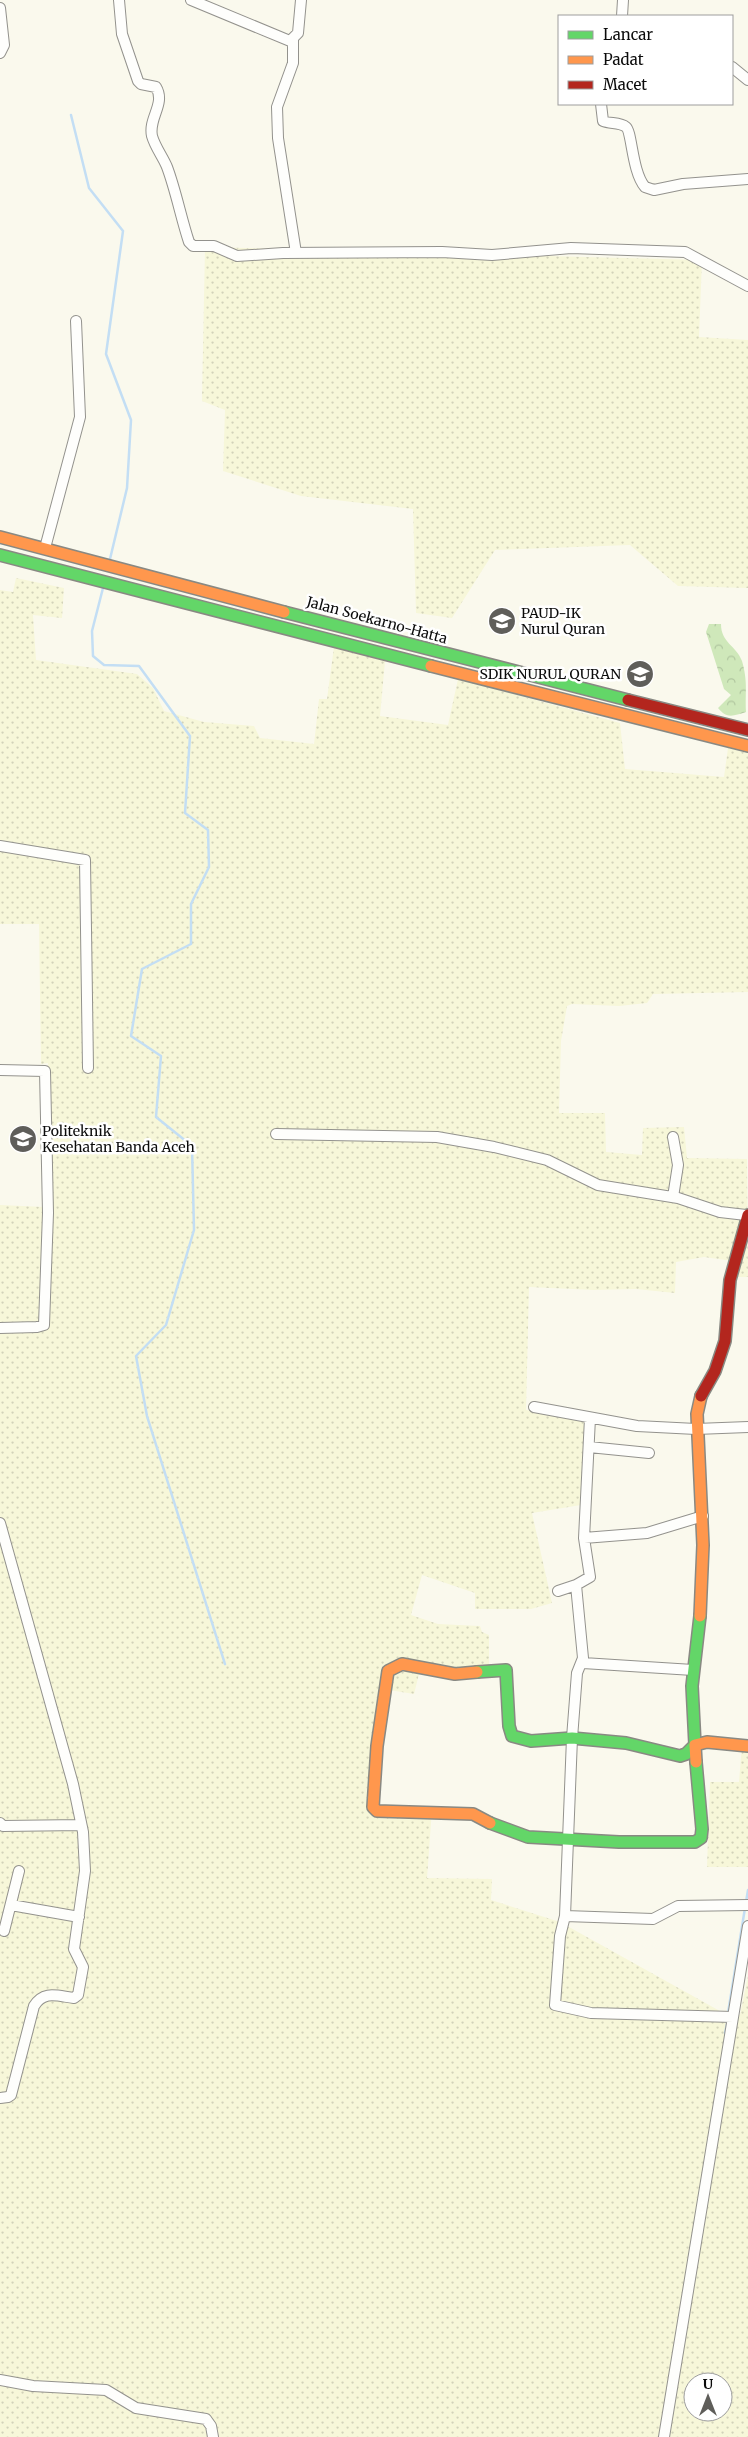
<svg xmlns="http://www.w3.org/2000/svg" width="748" height="2437" viewBox="0 0 748 2437" font-family="Merriweather,serif">
	<style>
		.farmland { fill: url(#farmland-dots); fill-rule: evenodd }
		.forest { fill: url(#forest-crowns) }
		.lines { fill: none; stroke-linecap: round; stroke-linejoin: round }
		.stream { stroke: #c3def4; stroke-width: 2.5 }
		.street-casing { stroke: #93928d; stroke-width: 12 }
		.fast-casing { stroke: #898983; stroke-width: 14 }
		.slow-casing { stroke: #898983; stroke-width: 14 }
		.jam-casing { stroke: #898983; stroke-width: 14 }
		.street { stroke: #fefefc; stroke-width: 10 }
		.fast { stroke: #63d668; stroke-width: 11 }
		.slow { stroke: #ff974d; stroke-width: 11 }
		.jam { stroke: #b3261e; stroke-width: 11 }
		.labels { text-anchor: middle; dominant-baseline: central; stroke-width: 5; stroke-linejoin: round; paint-order: stroke }
		.poi-label { font-size: 14px; fill: #0b0b0b; stroke: #fff; text-anchor: start }
		.street-label { font-size: 14px; fill: #0b0b0b; stroke: #fff }
	</style>
	<defs>
		<pattern id="farmland-dots" width="8" height="8" patternUnits="userSpaceOnUse" patternTransform="scale(1.25)"><rect width="8" height="8" fill="#f7f7d9"/><path d="M2 2h.1M6 6h.1" fill="none" stroke="#d2d2b9" stroke-width="1.8" stroke-linecap="round"/></pattern>
		<pattern id="forest-crowns" width="20" height="18" patternUnits="userSpaceOnUse" patternTransform="scale(1.25)"><rect width="20" height="18" fill="#cfe8ba"/><path d="M2 6a3 3 0 1 1 6 0M12 15a3 3 0 1 1 6 0" fill="none" stroke="#b0c69f"/></pattern>
	</defs>
	<rect width="100%" height="100%" fill="#faf9ed"/>
	<path class="farmland" d="M205,247L702,260L699,337L748,340V588L678,586L630,545L495,550L452,618L416,613L413,509L301,496L223,471L225,410L202,401Z
		M16,578L64,588L62,618L33,615L36,660L137,674L153,688L164,711L204,722L254,726L260,738L314,744L319,699H327L334,647L385,661L380,716L448,725L458,679L620,723L625,769L724,777L728,748L748,753V992L653,994L647,1003L619,1006L572,1004L567,1006L561,1041L559,1113H605L606,1152L642,1155L643,1128L684,1127L687,1158L747,1159L748,1277H736L740,1262L704,1257L676,1262L675,1293L636,1289L594,1290L529,1287L526,1410L591,1419L581,1505L532,1513L552,1603L531,1609H475V1593L422,1575L411,1615L438,1624L480,1626L482,1632L489,1635V1673L421,1666L414,1694L389,1690L374,1809H432L427,1878L492,1879L491,1900L560,1922L727,2015H740L748,1976V2437H0V1205L45,1207L48,1063L41,1064L39,924H0V590L13,592ZM693,2382H723V2412H693Z
		M742,1745H748V1867H707L710,1782H739Z"/>
	<path class="forest" d="M709,624H721C721,643 736,645 742,661C748,682 745,691 746,712C733,716 727,719 718,708L731,695L724,689L706,632Z"/>
	<g class="lines">
		<path class="stream" d="M71,115L89,188L123,231L106,354L131,420L127,488L110,559
			M103,588L92,631L93,656L104,665L139,666L190,736L185,813L208,830L209,867L191,904V944L142,969L131,1036L161,1056L156,1117L192,1146L194,1230L166,1325L136,1356L147,1416L225,1664
			M746,1902L748,1890
			M728,2013L745,1908
			M725,2033L728,2019"/>
		<g class="street-casing">
			<path id="street" d="M119,0L122,34L138,81L141,84L156,87C166,104 148,118 152,136C155,147 163,157 167,167C176,191 181,218 189,242L193,246H214L237,256L283,253L442,252L492,255L571,248L685,252L748,286
				M191,0L290,41L298,33L301,0
				M0,8L4,45L0,53
				M622,16L623,0
				M293,40V63L277,107L278,138L296,253
				M732,67L748,80
				M601,104L603,121C610,124 620,122 626,127C632,132 632,172 645,187L654,190L683,184L748,179
				M45,548L80,417L76,321
				M0,846L85,860L88,1068
				M0,1070L45,1071L48,1213L44,1325L37,1327L0,1328
				M276,1134L437,1137L494,1147L547,1160L598,1185L678,1198L720,1212L746,1215
				M673,1137L678,1165L673,1197
				M534,1407L637,1426L696,1429L748,1427
				M590,1418L584,1538L647,1533L703,1516
				M589,1447L649,1453
				M0,1523L73,1784L83,1832L85,1871L74,1949L83,1967L78,1995L74,1998C57,1996 44,1990 34,2006L11,2095L8,2097L0,2098
				M576,1585L583,1658L577,1673L572,1738L565,1916L653,1919L678,1906L748,1905
				M558,1591L576,1585L590,1577L584,1538
				M583,1663L693,1670
				M0,1823L3,1826L81,1825
				M11,1905L79,1917
				M565,1916L560,1936L555,2005L591,2013L733,2017
				M4,1931L19,1871
				M0,2380L33,2386L106,2390L136,2408L206,2419L211,2426L213,2437
				M664,2437L748,1926"/>
		</g>
		<g class="fast-casing">
			<path id="fast" d="M0,555L431,666
				M284,612L628,700
				M477,1672L506,1670L509,1726L512,1736L531,1741L572,1738L626,1743L680,1756L686,1754L695,1745L692,1686L700,1616
				M490,1823L528,1837L619,1842H695L701,1838L702,1829L696,1762"/>
		</g>
		<g class="slow-casing">
			<path id="slow" d="M0,537L284,612
				M431,666L748,746
				M700,1616L703,1545L697,1414L701,1396
				M477,1672L455,1674L402,1664L388,1671L377,1746L373,1807L377,1811L473,1814L490,1823
				M696,1762L695,1745L707,1742L748,1746"/>
		</g>
		<g class="jam-casing">
			<path id="jam" d="M628,700L748,730
				M701,1396L715,1371L725,1341L730,1280L748,1215"/>
		</g>
		<use href="#street" class="street"/>
		<use href="#fast" class="fast"/>
		<use href="#slow" class="slow"/>
		<use href="#jam" class="jam"/>
	</g>
	<defs>
		<g id="school-disc" transform="scale(1.4375)"><circle r="9.5" fill="#5f5e5a" stroke="#fff"/><path d="M0-5L7-2L0 1L-7-2ZM-4 1L0 2.5L4 1V4Q0 6-4 4Z" fill="#fff"/></g>
		<g id="university-disc" transform="scale(1.4375)"><circle r="9.5" fill="#5f5e5a" stroke="#fff"/><path d="M0-5L7-2L0 1L-7-2ZM-4 1L0 2.5L4 1V4Q0 6-4 4Z" fill="#fff"/></g>
	</defs>
	<g fill-rule="evenodd">
		<use href="#school-disc" x="502" y="621"/>
		<use href="#school-disc" x="640" y="674"/>
		<use href="#university-disc" x="23" y="1139"/>
	</g>
	<g class="labels">
		<g class="poi-label">
			<text x="521" y="613">PAUD-IK<tspan x="521" dy="16">Nurul Quran</tspan></text>
			<text x="621" y="674" text-anchor="end">SDIK NURUL QURAN</text>
			<text x="42" y="1131">Politeknik<tspan x="42" dy="16">Kesehatan Banda Aceh</tspan></text>
		</g>
		<g class="street-label">
			<text transform="translate(377 620) rotate(15)">Jalan Soekarno-Hatta</text>
		</g>
	</g>
	<rect x="558" y="15" width="175" height="90" fill="#ffffff" stroke="#9d9d9d"/>
	<rect x="568" y="31" width="25" height="8" fill="#63d668" stroke="#9d9d9d"/>
	<text x="603" y="40" font-size="15" fill="#0b0b0b">Lancar</text>
	<rect x="568" y="56" width="25" height="8" fill="#ff974d" stroke="#9d9d9d"/>
	<text x="603" y="65" font-size="15" fill="#0b0b0b">Padat</text>
	<rect x="568" y="81" width="25" height="8" fill="#b3261e" stroke="#9d9d9d"/>
	<text x="603" y="90" font-size="15" fill="#0b0b0b">Macet</text>
	<g transform="translate(708 2397)"><circle r="24" fill="#ffffff" stroke="#9d9d9d"/>
	<path d="M0-4L9 19L0 12L-9 19Z" fill="#5f5e5a"/>
	<text y="-8" font-size="14" font-weight="bold" text-anchor="middle" fill="#0b0b0b">U</text>
	</g>
</svg>
